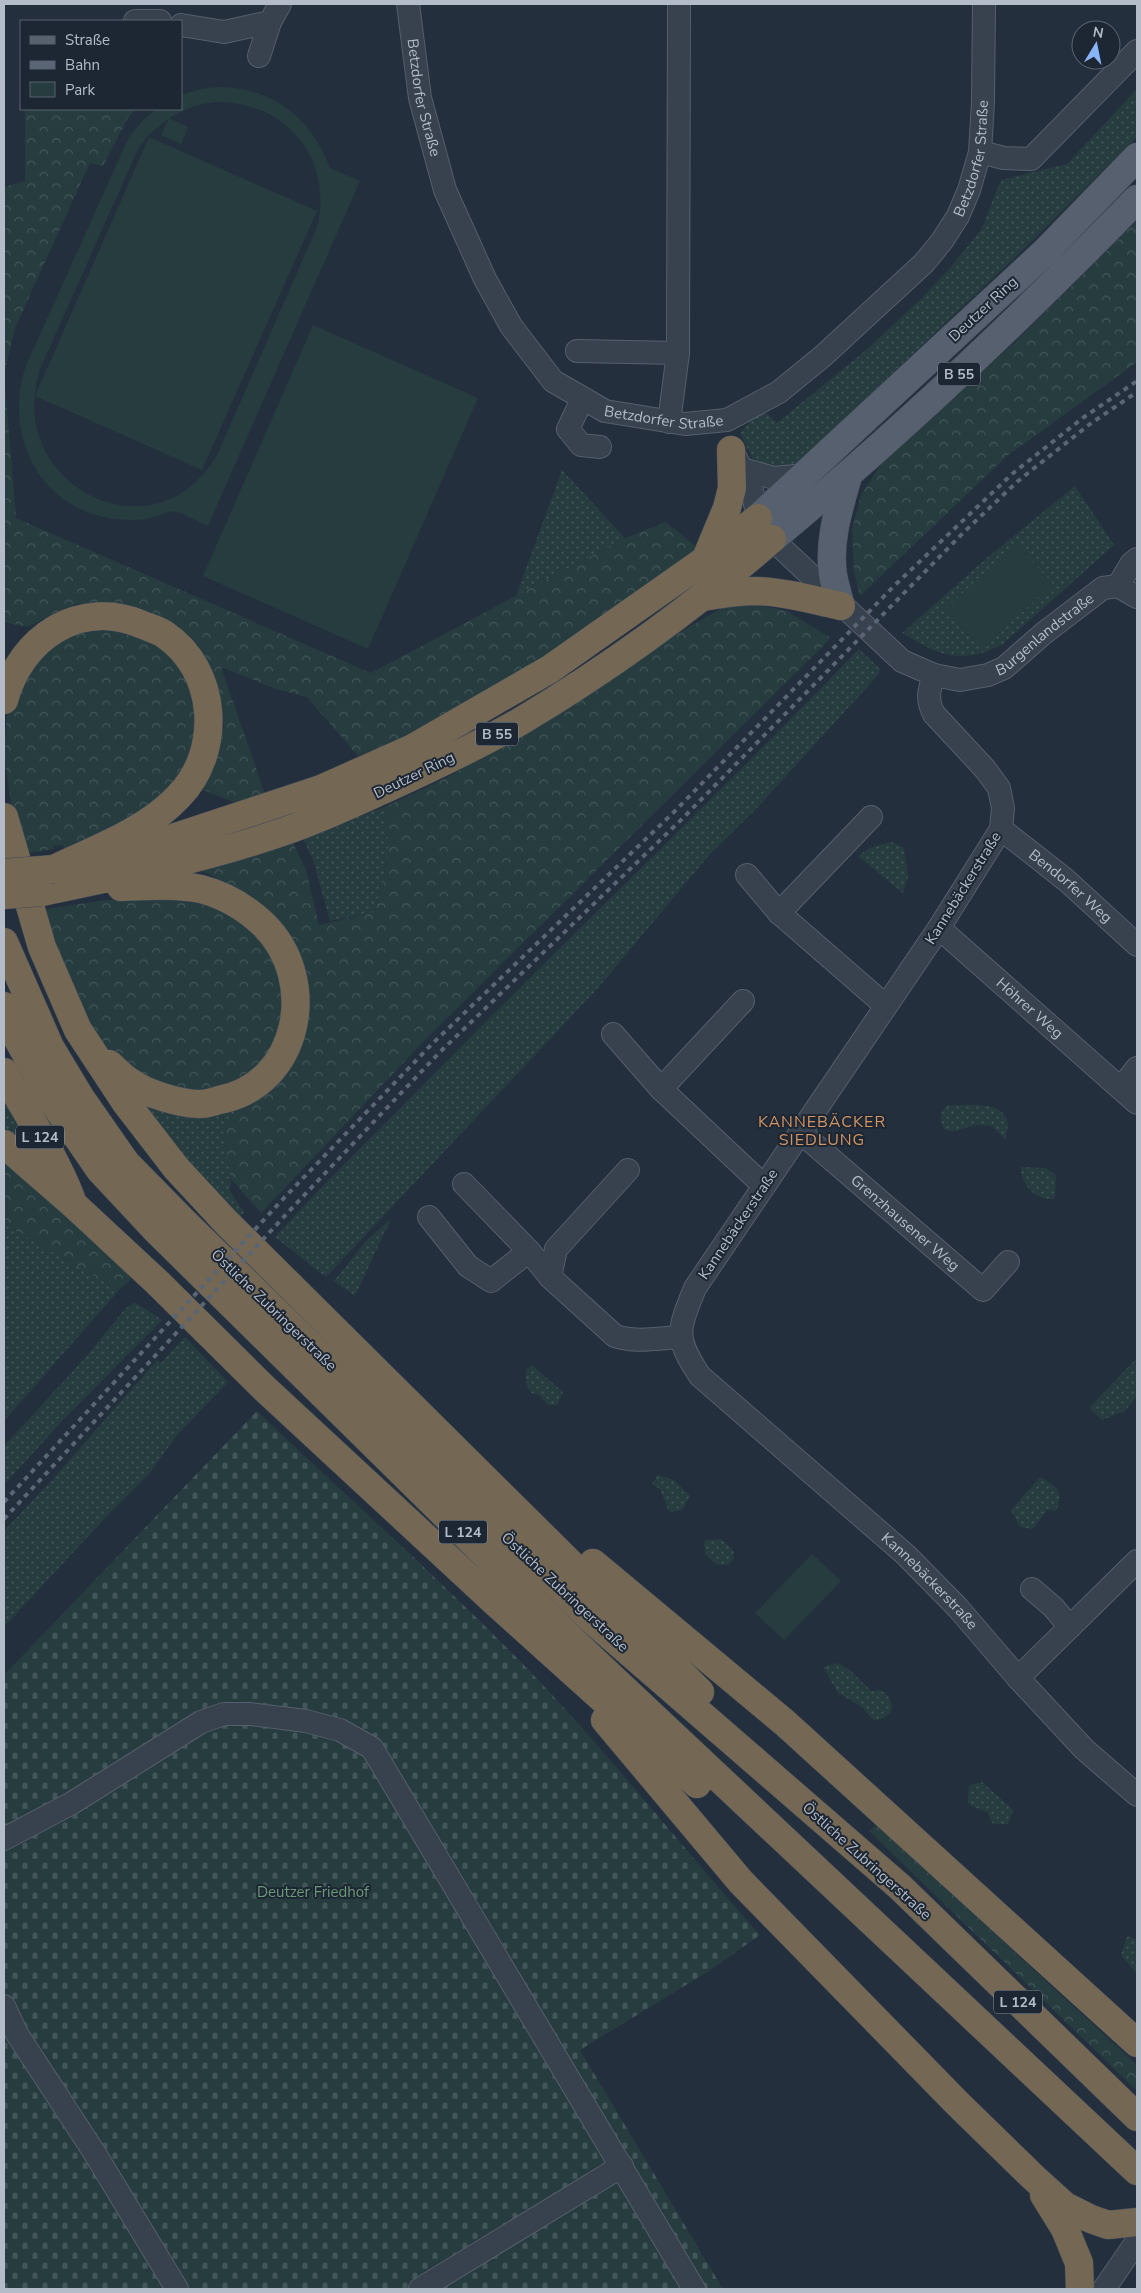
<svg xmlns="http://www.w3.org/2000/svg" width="1141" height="2293" viewBox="0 0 1141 2293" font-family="'Nunito Sans',sans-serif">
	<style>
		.green { fill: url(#green-dots) }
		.forest { fill: url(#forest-crowns) }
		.cemetery { fill: url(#cemetery-stones) }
		.pitch { fill: #263c3f; fill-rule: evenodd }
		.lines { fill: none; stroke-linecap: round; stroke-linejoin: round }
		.minor-casing { stroke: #565f6c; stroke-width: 24 }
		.major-casing { stroke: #414a57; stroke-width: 29 }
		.highway-casing { stroke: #434c59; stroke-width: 29 }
		.minor { stroke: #38414e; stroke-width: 22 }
		.major { stroke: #56606e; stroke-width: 28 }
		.highway { stroke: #746855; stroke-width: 28 }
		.rail { stroke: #5a6575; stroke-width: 4; stroke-dasharray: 5 5; stroke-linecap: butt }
		.highway-bridge-casing { stroke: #434c59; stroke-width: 29; stroke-linecap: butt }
		.highway-bridge { stroke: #746855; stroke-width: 28 }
		.labels { text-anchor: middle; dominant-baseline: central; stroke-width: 4; stroke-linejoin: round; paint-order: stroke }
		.shield { fill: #1d2633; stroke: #878f9c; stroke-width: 1 }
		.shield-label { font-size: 14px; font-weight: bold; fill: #b4bcc9 }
		.street-label { font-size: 15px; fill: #b4bcc9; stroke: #1d2633 }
		.park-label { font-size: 15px; fill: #6b9a76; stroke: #1d2633 }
		.neighbourhood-label { font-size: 16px; letter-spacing: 1px; fill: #d59563; stroke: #1d2633 }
	</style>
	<defs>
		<pattern id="green-dots" width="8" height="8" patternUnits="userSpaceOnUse" patternTransform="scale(1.25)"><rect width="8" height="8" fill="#263c3f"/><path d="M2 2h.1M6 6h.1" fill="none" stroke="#435659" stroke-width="1.8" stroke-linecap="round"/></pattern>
		<pattern id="forest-crowns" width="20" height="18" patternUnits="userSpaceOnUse" patternTransform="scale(1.25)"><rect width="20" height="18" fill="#263c3f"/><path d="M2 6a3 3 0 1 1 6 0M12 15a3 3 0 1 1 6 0" fill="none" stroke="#435659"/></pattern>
		<pattern id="cemetery-stones" width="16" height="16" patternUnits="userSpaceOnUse" patternTransform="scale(1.25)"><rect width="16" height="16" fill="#263c3f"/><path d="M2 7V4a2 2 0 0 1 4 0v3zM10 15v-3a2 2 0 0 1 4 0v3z" fill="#435659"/></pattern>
	</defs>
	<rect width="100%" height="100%" fill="#242f3e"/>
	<path class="green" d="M1137,89V137L1026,247L791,469L756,466L740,433L750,421L764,411L777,423L865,351L923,297L950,268L981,230L1001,180L1067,164Z
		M562,470L625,538L516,596Z
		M1075,486L1114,545L1003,644C961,666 940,656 902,633L988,557Z
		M859,649L880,669L879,674L755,810L710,854L598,988L326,1277L275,1237C323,1184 374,1135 423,1085C567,938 717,797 859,649Z
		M385,807L389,851L375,912L330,921L314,863L302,836Z
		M892,842L904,848L908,877L903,893L858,856L869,848Z
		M133,1097L239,1106L223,1130L231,1179L230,1191L244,1212L238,1220Z
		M4,1102L33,1148L30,1151L4,1129Z
		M947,1105C964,1106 1000,1099 1007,1120C1009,1125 1006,1134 1006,1140L992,1126C986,1126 977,1124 971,1126C961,1129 944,1139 941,1120C940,1113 943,1110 947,1105Z
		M1021,1167L1046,1168L1056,1176L1055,1199C1036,1201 1020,1185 1021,1167Z
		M388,1221H390L355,1296L334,1281L366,1241Z
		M4,1224L119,1290L4,1421Z
		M135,1302L162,1320L61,1422L4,1485V1446L85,1358L125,1309Z
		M185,1337L228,1382L177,1435L149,1474L105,1518L4,1627V1531L53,1479L157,1360L161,1363Z
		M1137,1358V1396L1125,1411L1102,1420L1089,1408Z
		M532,1365L563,1392L557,1405H548L539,1395L531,1393L526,1383V1370Z
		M658,1475L674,1480L690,1496L682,1510L670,1512L668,1509L660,1489L652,1484Z
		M1040,1477C1057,1487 1065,1490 1056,1511L1047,1510L1033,1529L1020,1527L1011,1510Z
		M721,1539L733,1550L734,1559L728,1565H717L705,1554L704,1542L706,1540Z
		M838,1663L851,1671L871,1691L880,1690C899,1700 894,1720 873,1720L862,1707L838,1693L823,1667Z
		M982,1782L1013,1810L1008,1824H993L987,1812L971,1806L968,1803L969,1785Z
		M1129,1936L1137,1940V1974L1121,1955L1126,1938Z"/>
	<path class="forest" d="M25,109H137L129,116L103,166L90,163L15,328L4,374L16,518L371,673L625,538L666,522L698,548L594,628L427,727L358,756L307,697L276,689L221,667L265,794L236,803L201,789L212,772L224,725L211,669L173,624L134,607L103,603L76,604L27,627L4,622V187L25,181Z
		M1137,221V362L1007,456L860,596L854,572L852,529L861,495L885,458L1012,345Z
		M749,603L787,611L831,638L423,1042L261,1213L231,1179L223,1130L239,1106L269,1087L293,941C266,899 244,891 201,871L292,841L306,870L319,925L375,912L389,851L385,807L448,777L517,737L584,696L687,628L728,605Z
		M83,629L139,633L172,655L192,688L197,734L180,777L138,818L64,852L63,845L53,846L54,849L21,854L14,823L4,756L7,712L38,654Z
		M200,899L249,922L278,963L286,1010L274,1047L249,1076L195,1095L167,1090L114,1056L97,1035L40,910L106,900Z
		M4,1155L134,1277L119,1290L4,1224Z
		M876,1825L1137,2065V2091L869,1831Z"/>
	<path class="cemetery" d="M257,1411C343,1493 432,1572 515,1656C602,1744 678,1843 760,1935L709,1971L580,2050L723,2289H4V1675Z"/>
	<path class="pitch" d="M217,87C272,87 311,117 330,168L360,181L208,526C200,523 180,511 173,511C166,512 158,516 151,518C137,521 123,520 109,518C36,506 2,429 27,363L129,137L141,122L156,109H181V95L201,89ZM216,102C286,101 334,159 317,227L218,453C157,564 0,485 41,367L139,147C159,121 184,105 216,102Z
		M169,118L188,127L181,144L161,135Z
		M149,137L317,211L202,470L35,396Z
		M313,325L478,398L368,649L203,576Z
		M1016,544L1053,584L982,649L945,609Z
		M812,1554L841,1581L784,1640L755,1613Z"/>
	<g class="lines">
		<g class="minor-casing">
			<g id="minor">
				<path id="s1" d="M408,4L420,98L445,190L485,279L511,326L553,381L605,411L685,424L727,420L779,392L823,356L924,263L942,241L958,216L969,190L980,152L983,102L984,4"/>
				<path d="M135,21H160"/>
				<path d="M181,25L224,32L270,22"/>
				<path d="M259,56L270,22L280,4"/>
				<path d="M980,152L1004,158L1031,159L1137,51"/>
				<path d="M577,351L678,353"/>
				<path d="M583,398L568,429L581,445L600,447"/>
				<path d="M669,422L678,353L679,4"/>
				<path id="s2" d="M731,448L752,490L758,518L772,539L902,661L934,675L960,680L988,675L1004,668L1044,633L1103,588L1118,586L1137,597"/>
				<path d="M742,469L774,478L805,475"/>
				<path d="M1118,586L1131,564L1137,559"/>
				<path id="s3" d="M934,675C929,690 926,699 934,714L985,769L999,788L1003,808L1001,829L939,928L695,1288C678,1330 674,1337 700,1376L906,1555L958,1608L1018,1678L1084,1749L1137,1795"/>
				<path d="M871,817L779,913L886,1006"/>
				<path id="s4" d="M1001,829L1066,880L1137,945"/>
				<path d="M747,875L779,913"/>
				<path id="s5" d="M939,928L1137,1103"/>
				<path d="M743,1001L661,1089L764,1186"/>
				<path d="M613,1034L661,1089"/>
				<path d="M1121,1088L1137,1068"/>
				<path id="s6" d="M800,1132L983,1290L1008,1262"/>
				<path d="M628,1170L556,1249L550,1277L615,1336C636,1343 659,1338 681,1337"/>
				<path d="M464,1184L529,1251"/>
				<path d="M429,1217L468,1266L491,1281L529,1251L550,1277"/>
				<path d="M1032,1589L1053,1607L1070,1627"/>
				<path d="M1018,1678L1137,1561"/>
				<path d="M4,1839L72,1803L201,1722L224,1714H250L306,1721L340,1730L372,1748L694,2289"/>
				<path d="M4,2006L17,2034L94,2152L177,2289"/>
				<path d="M420,2289L622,2166"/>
				<path d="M1104,2289L1137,2241"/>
			</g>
		</g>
		<g class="major-casing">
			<path id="major" d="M758,518L1045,252L1137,157
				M772,539C900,433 1021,318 1137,199
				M841,606C838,596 835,585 833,575C828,541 839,508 848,476"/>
		</g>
		<g class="highway-casing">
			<path id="highway" d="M707,556L727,508L732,488L731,450
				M703,597C721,594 738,591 757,591C785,592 814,600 841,606
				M4,700C21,637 80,598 143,625C150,628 158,630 164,634C218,670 223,752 178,797C146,831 96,849 54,869
				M4,817L42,947L78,1030L126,1103L176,1168L226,1222L700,1692
				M100,862L321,789L413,748L550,669L705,560L758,518
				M41,892C118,876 196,861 270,836C309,824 347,806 385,789C431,768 478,746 521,721C608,669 696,605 772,539
				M4,942L50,1047L80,1097L126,1163L185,1223L591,1619L900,1887L1137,2117
				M4,1006L16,1036L51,1099L100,1170L156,1230L574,1642L1137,2171
				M109,1064C116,1070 123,1078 132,1083C147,1094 181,1104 200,1104C206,1104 213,1102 219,1100C300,1085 320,979 263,924C246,908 224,895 201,889C175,884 148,886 121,887
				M4,1072C26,1113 54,1154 71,1198
				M4,1144L73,1204L158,1283L264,1388L496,1603L697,1784
				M593,1563L785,1723L1137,2043
				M605,1720L741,1882L958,2104L1033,2177L1065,2206L1091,2219L1108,2225L1137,2222
				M1044,2195L1065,2229L1079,2263L1080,2289"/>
		</g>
		<use href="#minor" class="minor"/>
		<use href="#major" class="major"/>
		<use href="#highway" class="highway"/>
		<path class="rail" d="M4,1502L283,1199L431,1045L675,811L894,586L1012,474L1084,417L1137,381
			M4,1519L293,1207L439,1053L683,818L963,533L1018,481L1090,424L1137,392"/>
		<g class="highway-bridge-casing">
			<path id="highway-bridge" d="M4,873L54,869
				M4,895L41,892"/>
		</g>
		<use href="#highway-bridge" class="highway-bridge"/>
	</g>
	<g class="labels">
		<g class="shield">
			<rect x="938" y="362.5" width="42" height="23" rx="4"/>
			<rect x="476" y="722.5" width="42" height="23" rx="4"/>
			<rect x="16" y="1125.5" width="48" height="23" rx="4"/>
			<rect x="439" y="1520.5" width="48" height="23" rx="4"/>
			<rect x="994" y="1990.5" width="48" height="23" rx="4"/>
		</g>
		<g class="shield-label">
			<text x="959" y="374">B 55</text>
			<text x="497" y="734">B 55</text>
			<text x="40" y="1137">L 124</text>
			<text x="463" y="1532">L 124</text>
			<text x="1018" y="2002">L 124</text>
		</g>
		<g class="street-label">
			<text stroke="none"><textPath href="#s1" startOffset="95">Betzdorfer Straße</textPath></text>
			<text stroke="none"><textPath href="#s1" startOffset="965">Betzdorfer Straße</textPath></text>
			<text transform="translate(983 309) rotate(-43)">Deutzer Ring</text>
			<text stroke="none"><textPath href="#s1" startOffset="530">Betzdorfer Straße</textPath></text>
			<text stroke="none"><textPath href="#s2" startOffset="439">Burgenlandstraße</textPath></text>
			<text transform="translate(414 775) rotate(-26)">Deutzer Ring</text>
			<text stroke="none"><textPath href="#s4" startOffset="90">Bendorfer Weg</textPath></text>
			<text transform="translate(963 888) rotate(-58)">Kannebäckerstraße</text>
			<text stroke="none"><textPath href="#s5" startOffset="121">Höhrer Weg</textPath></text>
			<text stroke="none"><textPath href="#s6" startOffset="139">Grenzhausener Weg</textPath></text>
			<text transform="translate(738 1224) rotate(-56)">Kannebäckerstraße</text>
			<text transform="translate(274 1310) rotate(44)">Östliche Zubringerstraße</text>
			<text stroke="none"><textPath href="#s3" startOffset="1135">Kannebäckerstraße</textPath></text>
			<text transform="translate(565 1592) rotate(43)">Östliche Zubringerstraße</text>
			<text transform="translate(867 1861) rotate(42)">Östliche Zubringerstraße</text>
		</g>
		<g class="park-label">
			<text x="313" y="1892">Deutzer Friedhof</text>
		</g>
		<g class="neighbourhood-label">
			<text x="822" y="1122">KANNEBÄCKER<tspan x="822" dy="18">SIEDLUNG</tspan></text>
		</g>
	</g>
	<rect width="1141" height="2293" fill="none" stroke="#b4bcc9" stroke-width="10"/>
	<rect x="20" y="20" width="162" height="90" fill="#1d2633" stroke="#59626f"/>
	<rect x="30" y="36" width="25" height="8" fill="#56606e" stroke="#59626f"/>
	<text x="65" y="45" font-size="15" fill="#b4bcc9">Straße</text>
	<rect x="30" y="61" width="25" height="8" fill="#5a6575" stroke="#59626f"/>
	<text x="65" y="70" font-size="15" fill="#b4bcc9">Bahn</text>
	<rect x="30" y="82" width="25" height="15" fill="#263c3f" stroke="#59626f"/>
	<text x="65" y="95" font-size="15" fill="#b4bcc9">Park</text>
	<g transform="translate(1096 45) rotate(10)"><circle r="24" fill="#1d2633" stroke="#59626f"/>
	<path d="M0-4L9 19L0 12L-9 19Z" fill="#8ab4f8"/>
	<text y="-8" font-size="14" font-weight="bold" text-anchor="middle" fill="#b4bcc9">N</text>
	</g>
</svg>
